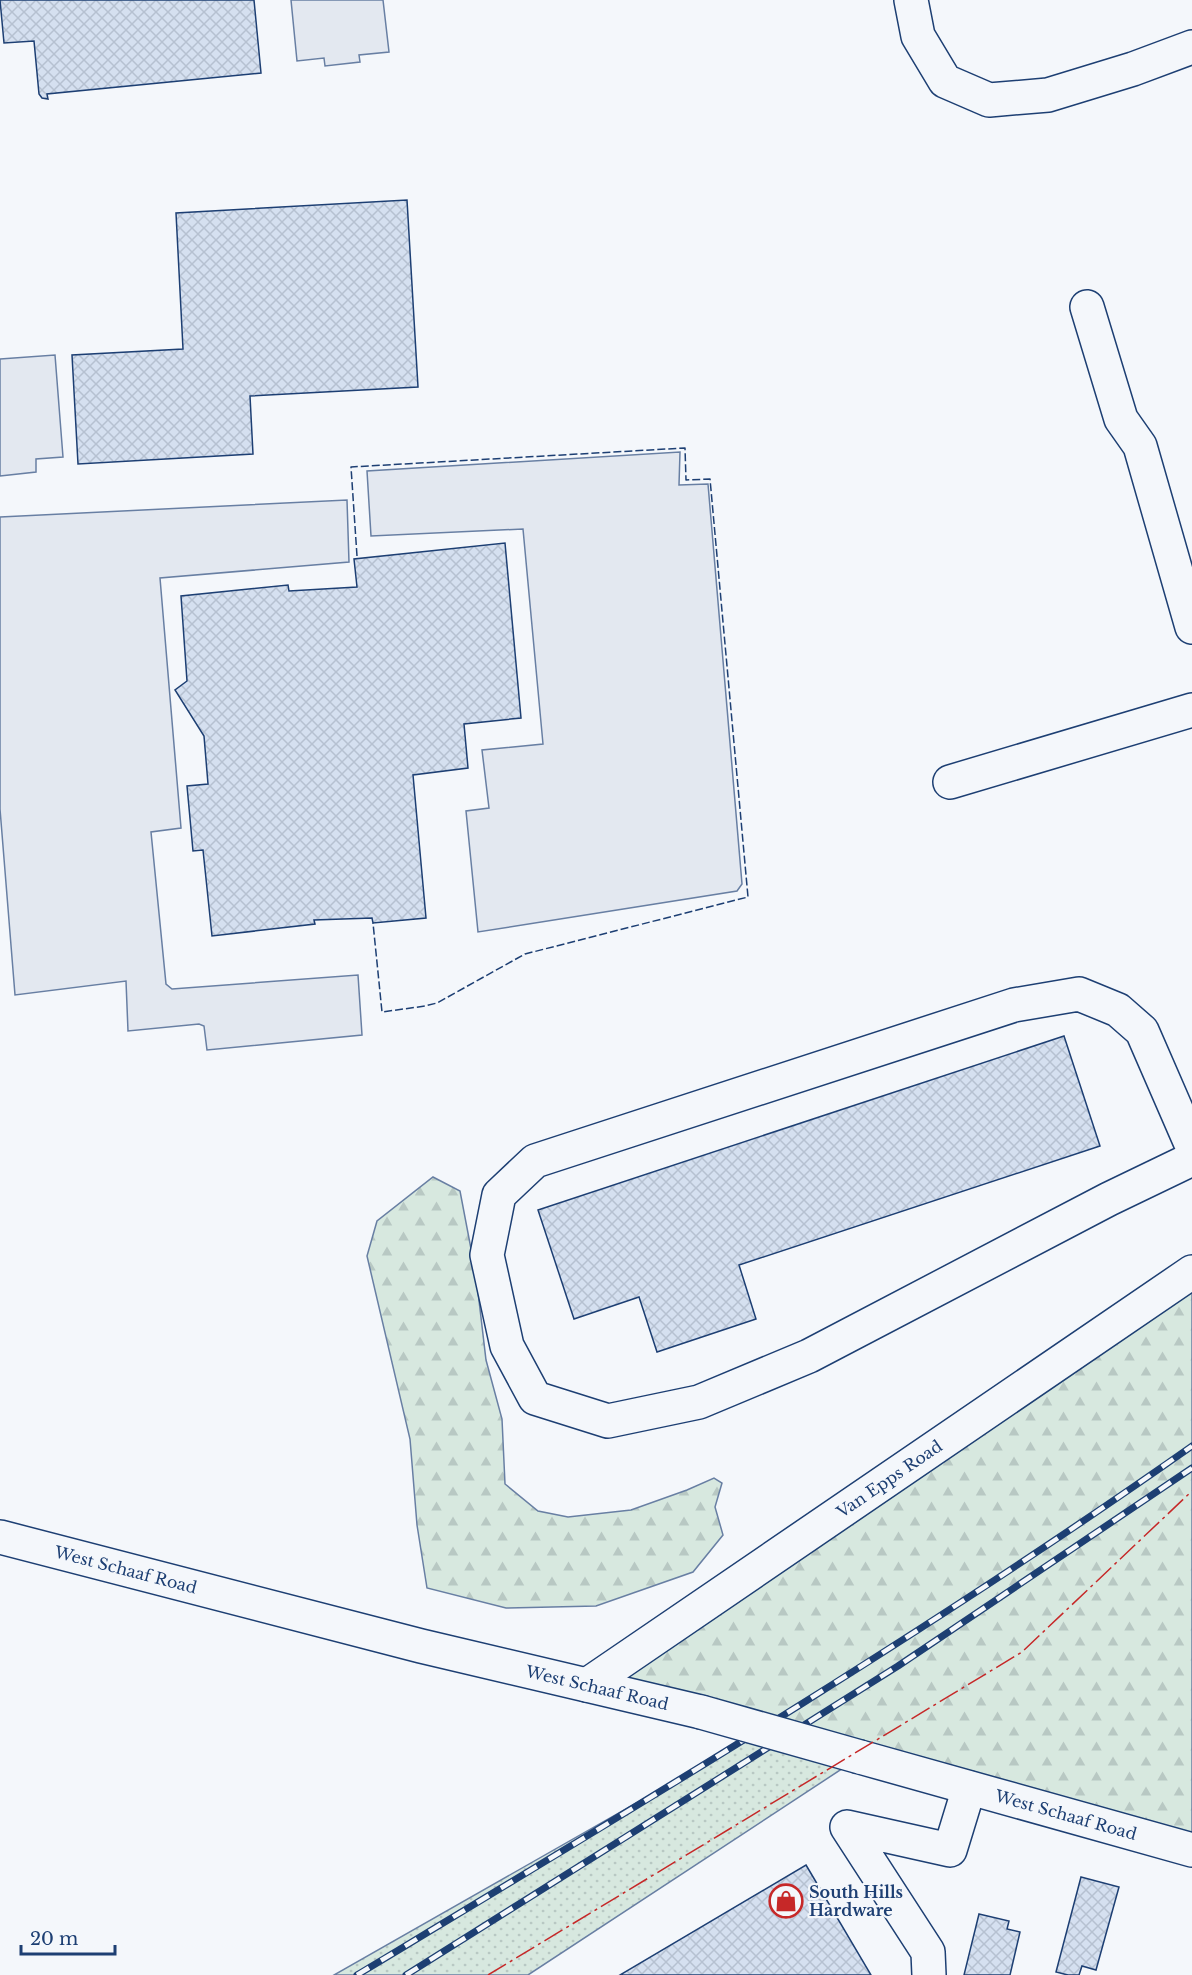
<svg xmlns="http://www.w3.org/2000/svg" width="1192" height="1975" viewBox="0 0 1192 1975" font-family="'Libre Baskerville',serif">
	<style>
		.grass { fill: url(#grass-dots); stroke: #687fa3; stroke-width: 1.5 }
		.forest { fill: url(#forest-firs); stroke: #687fa3; stroke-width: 1.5 }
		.parking { fill: #e3e8f0; stroke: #687fa3; stroke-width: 1.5 }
		.building { fill: url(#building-cross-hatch); stroke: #1d3f73; stroke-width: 1.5 }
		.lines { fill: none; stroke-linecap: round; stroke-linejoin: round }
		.minor-casing { stroke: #1d3f73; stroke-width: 36 }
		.minor { stroke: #f4f7fb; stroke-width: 33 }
		.rail-casing { stroke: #1d3f73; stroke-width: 7 }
		.rail { stroke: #f4f7fb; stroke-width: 4.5; stroke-dasharray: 14; stroke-linecap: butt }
		.minor-bridge-casing { stroke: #1d3f73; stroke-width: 36; stroke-linecap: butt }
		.minor-bridge { stroke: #f4f7fb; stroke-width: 33 }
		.fence { stroke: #1d3f73; stroke-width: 1.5; stroke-dasharray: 8 3; stroke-linecap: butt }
		.power { stroke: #c62828; stroke-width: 1.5; stroke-dasharray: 21 4.5 3 4.5; stroke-linecap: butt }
		.labels { text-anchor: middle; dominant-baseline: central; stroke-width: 4.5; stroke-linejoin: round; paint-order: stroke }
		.street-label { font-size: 16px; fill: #1d3f73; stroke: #f4f7fb }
		.poi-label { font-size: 16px; font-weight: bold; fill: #1d3f73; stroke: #f4f7fb; text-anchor: start }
	</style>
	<defs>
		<pattern id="grass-dots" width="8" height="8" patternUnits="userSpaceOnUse" patternTransform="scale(1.5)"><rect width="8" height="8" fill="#d7e8df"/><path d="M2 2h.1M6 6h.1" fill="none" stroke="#b8c8c3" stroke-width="1.8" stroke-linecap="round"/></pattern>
		<pattern id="forest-firs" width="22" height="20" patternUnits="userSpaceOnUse" patternTransform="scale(1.5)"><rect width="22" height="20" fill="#d7e8df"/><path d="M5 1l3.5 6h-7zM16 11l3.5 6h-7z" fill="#b8c8c3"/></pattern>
		<pattern id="building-cross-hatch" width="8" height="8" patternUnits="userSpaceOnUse" patternTransform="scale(1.5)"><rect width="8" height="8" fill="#d5e0f0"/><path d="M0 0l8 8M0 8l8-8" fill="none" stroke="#b6c1d1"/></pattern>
	</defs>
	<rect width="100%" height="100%" fill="#f4f7fb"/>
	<path class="grass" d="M768,1731L860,1757L528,1975H334L733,1748Z"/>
	<path class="forest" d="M433,1177L460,1191L476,1275L486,1360L502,1419L505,1484L538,1511L568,1517L631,1510L687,1490L714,1478L722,1483L715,1507L723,1535L693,1572L596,1606L506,1608L427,1588L417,1525L410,1439L367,1256L377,1221Z
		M1192,1272V1850L587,1685Z"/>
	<path class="parking" d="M291,0H383L389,52L359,55L360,62L325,66L324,58L297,61Z
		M55,355L63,457L36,459V472L0,476V359Z
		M680,452L679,485L708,484L742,884L737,891L478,932L466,811L489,808L482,750L543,744L523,529L371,536L367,471Z
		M347,500L349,562L160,578L181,828L151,832L166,984L172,989L358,975L362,1035L207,1050L204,1026L199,1024L128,1031L126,981L15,995L0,809V517Z"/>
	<path class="building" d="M0,0H254L261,73L47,94L48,99L42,98L39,94L34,41L4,43Z
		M407,200L418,387L250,396L253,454L78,464L72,355L183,349L176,213Z
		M505,543L521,718L464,724L468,768L413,775L426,918L373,923L372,918L314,920L315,924L212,936L203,850L193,851L187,786L208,784L204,736L175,690L187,681L181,596L288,585L289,591L357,587L354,559Z
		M1064,1036L1100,1146L739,1265L756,1319L657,1352L639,1297L574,1319L538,1210Z
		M806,1865L871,1975H620Z
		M1081,1877L1119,1887L1096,1970L1082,1966L1079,1975H1068L1056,1972Z
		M979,1914L1009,1921L1007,1929L1020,1932L1010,1975H964Z"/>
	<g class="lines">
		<g class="minor-casing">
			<g id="minor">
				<path d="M911,0L918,36L945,81L989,100L1048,95L1133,69L1192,47"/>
				<path d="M1087,307L1121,419L1140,446L1192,627"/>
				<path d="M950,782L1192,710"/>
				<path d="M1192,1146L1142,1031L1118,1010L1079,994L1014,1005L535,1161L499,1195L487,1255L507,1346L535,1398L608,1421L699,1402L809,1356L1109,1199L1192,1159"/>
				<path id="s1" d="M0,1537L421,1646L701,1712"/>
				<path id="s2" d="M587,1685L1192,1272"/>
				<path id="s3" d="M860,1757L1192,1850"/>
				<path d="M929,1975L928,1952L847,1827L950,1850L969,1788"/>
			</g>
		</g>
		<use href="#minor" class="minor"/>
		<g class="rail-casing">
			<path id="rail" d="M357,1975C639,1805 922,1636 1192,1446
				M406,1975L898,1666L1192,1468"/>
		</g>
		<use href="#rail" class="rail"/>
		<g class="minor-bridge-casing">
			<path id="minor-bridge" d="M701,1712L860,1757"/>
		</g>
		<use href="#minor-bridge" class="minor-bridge"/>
		<path class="fence" d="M357,556L351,467L685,448L686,480L710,479L748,897L525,954L437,1003L425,1006L382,1012L373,923"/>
		<path class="power" d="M488,1975L1022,1652L1192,1491"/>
	</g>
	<defs>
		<g id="shop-ring" transform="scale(1.725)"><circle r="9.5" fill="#f4f7fb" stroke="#c62828" stroke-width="1.5"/><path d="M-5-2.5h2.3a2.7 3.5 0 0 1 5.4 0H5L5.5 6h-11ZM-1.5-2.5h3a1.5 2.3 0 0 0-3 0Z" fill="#c62828"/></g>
	</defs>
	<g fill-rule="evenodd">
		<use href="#shop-ring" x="786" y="1901"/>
	</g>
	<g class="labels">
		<g class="street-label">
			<text stroke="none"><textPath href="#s2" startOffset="366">Van Epps Road</textPath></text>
			<text stroke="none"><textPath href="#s1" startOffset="130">West Schaaf Road</textPath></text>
			<text stroke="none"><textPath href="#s1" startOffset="616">West Schaaf Road</textPath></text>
			<text stroke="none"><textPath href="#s3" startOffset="214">West Schaaf Road</textPath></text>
		</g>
		<g class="poi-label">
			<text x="809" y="1892">South Hills<tspan x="809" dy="18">Hardware</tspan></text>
		</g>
	</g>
	<path d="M21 1945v9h94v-9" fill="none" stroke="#1d3f73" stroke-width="3"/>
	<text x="30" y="1945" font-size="18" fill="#1d3f73" stroke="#f4f7fb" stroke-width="4.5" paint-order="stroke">20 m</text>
</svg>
